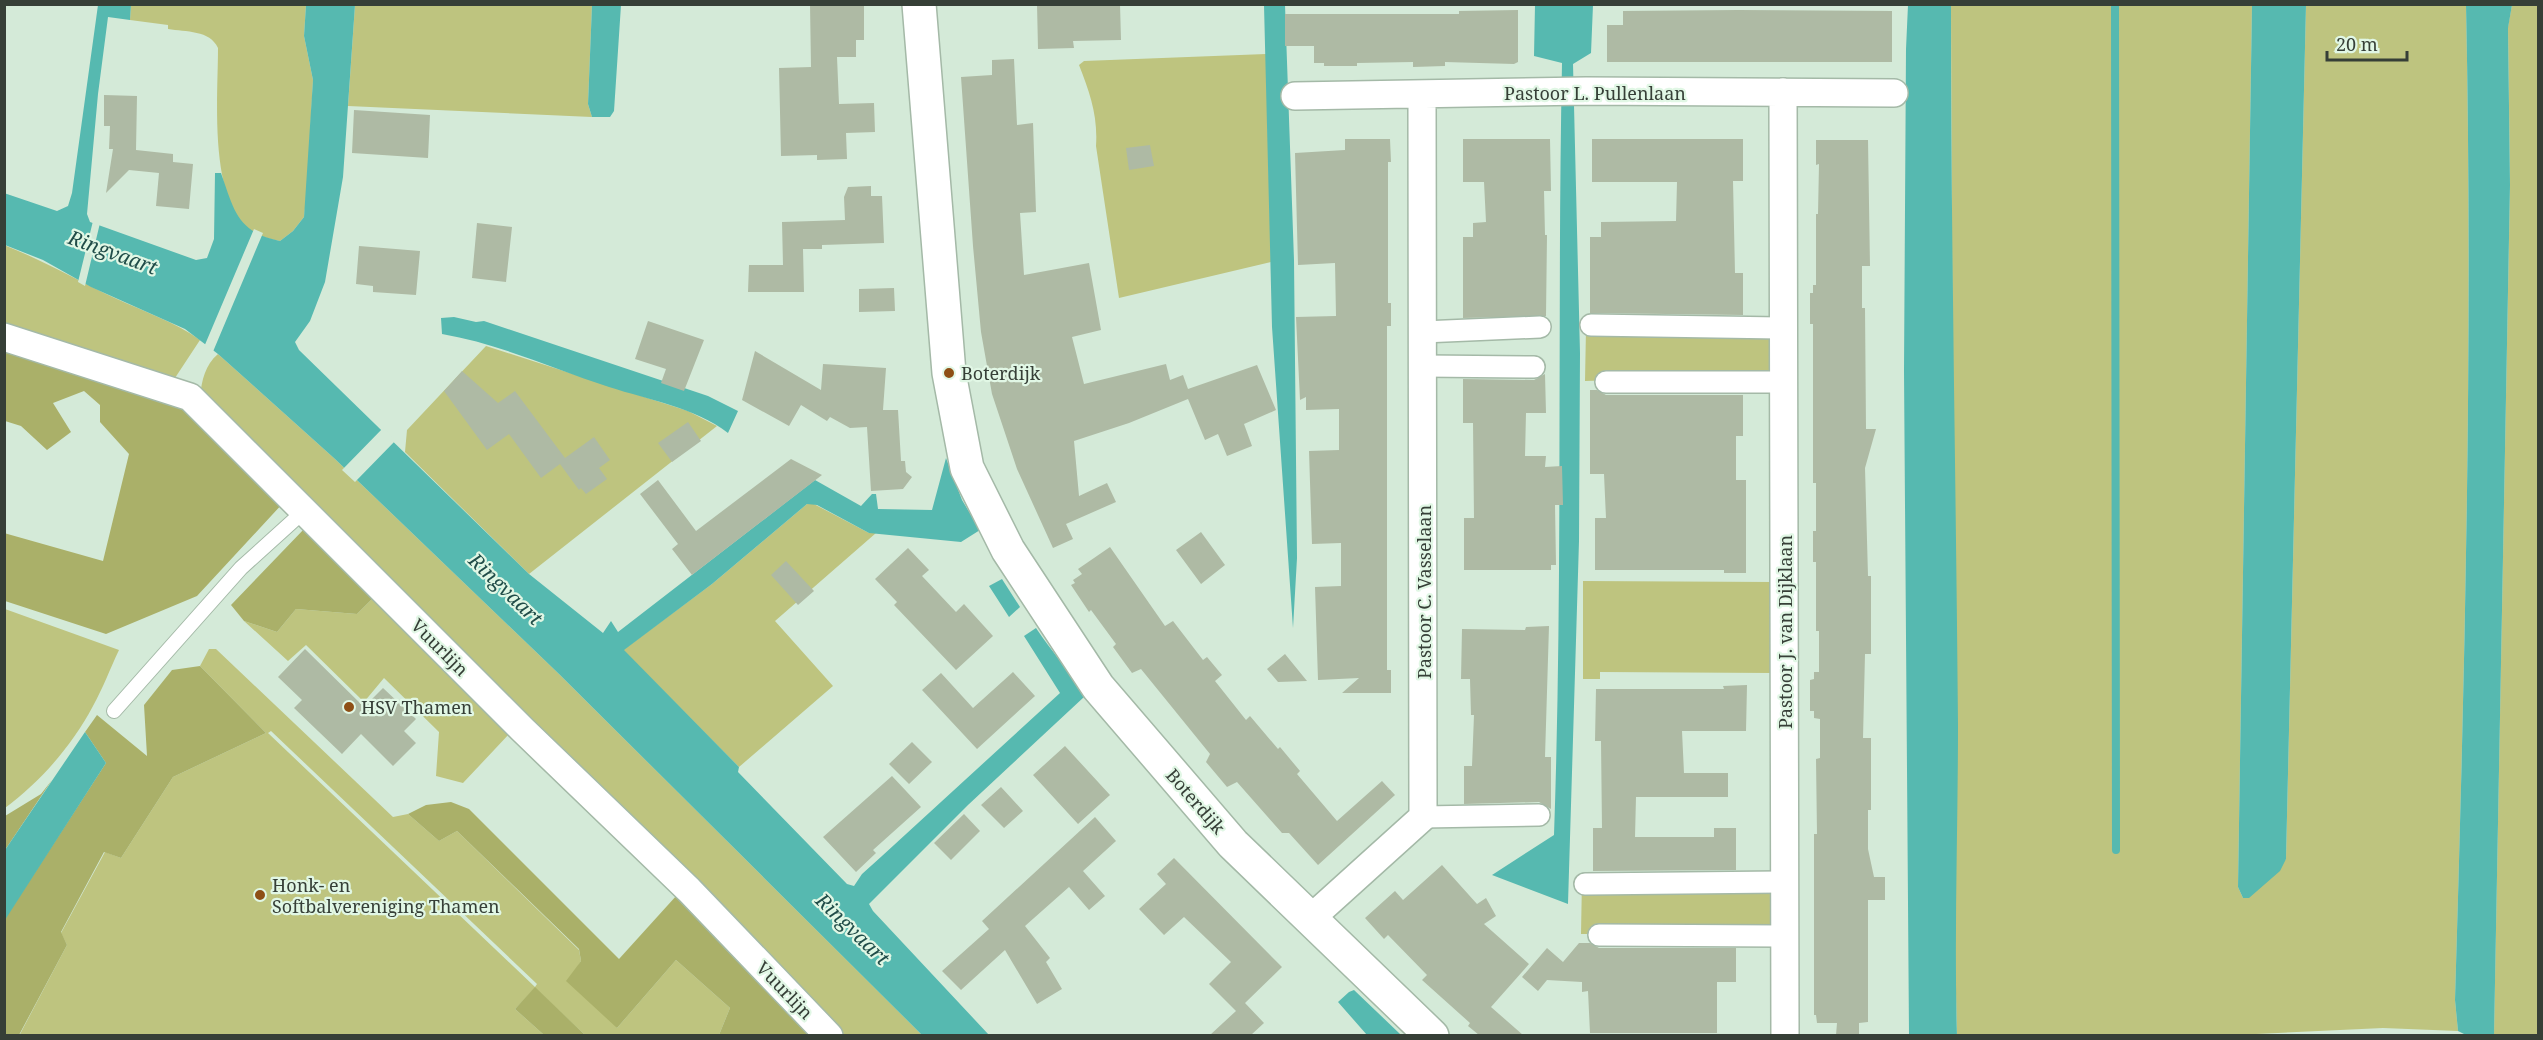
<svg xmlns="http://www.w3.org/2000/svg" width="2543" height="1040" viewBox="0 0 2543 1040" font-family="'Noto Serif',serif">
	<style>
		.green { fill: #bec47f; fill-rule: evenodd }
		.forest { fill: #aab069 }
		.water { fill: #56b9b0 }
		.pier { fill: #d4ead8 }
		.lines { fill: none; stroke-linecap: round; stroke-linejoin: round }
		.stream { stroke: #56b9b0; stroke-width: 8 }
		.building { fill: #aebaa4 }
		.service-casing { stroke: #a4b9a7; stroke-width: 16 }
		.pedestrian-casing { stroke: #a4b9a7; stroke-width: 24 }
		.minor-casing { stroke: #a4b9a7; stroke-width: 30 }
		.tertiary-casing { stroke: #a4b9a7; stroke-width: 36 }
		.service { stroke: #fff; stroke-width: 14 }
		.pedestrian { stroke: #fff; stroke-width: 21 }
		.minor { stroke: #fff; stroke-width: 27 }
		.tertiary { stroke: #fff; stroke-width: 33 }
		.poi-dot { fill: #8e4f16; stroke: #e1f7e5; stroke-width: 2 }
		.labels { text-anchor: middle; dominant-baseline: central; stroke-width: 4.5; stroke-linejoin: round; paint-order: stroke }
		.street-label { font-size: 18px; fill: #363f37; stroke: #e1f7e5 }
		.poi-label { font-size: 18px; fill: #363f37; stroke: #e1f7e5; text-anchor: start }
		.water-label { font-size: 20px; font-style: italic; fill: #214d49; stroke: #e1f7e5 }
	</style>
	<rect width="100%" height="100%" fill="#d4ead8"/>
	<path class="green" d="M2538,4V1034L2494,1035L2510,185L2508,27L2512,5Z
		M131,5H306L304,36L313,80L307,190L304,217L293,231L280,241C269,239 254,235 246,227C209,192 218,96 218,48C210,30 186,32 168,29V25L130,20Z
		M355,5H592L588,104L592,117L348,106Z
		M1951,5H2252L2238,887L2243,898L2286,859L2306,5H2466C2473,336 2465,668 2455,1000L2458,1031L2383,1028L2214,1036L1957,1035L1955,952Z
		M1266,54L1271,262L1119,298L1096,146C1098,116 1090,93 1079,65L1084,61Z
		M4,245C45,261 78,281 117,299C145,312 175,322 200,340L173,381L5,329Z
		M1586,329L1775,331V375L1585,381Z
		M486,346L688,411L717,426L529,574L405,452L407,430Z
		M218,354L335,459L559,674L922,1035H837L200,396C202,380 205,365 218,354Z
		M812,503L869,533H876L775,621L833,686L739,767L623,650L712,584L807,504Z
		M1583,581L1772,582V673L1600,672V679H1583Z
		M376,595L512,731L463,783L436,776L439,732L384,678L364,702L306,645L288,661L244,621L277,632L296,609L357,614Z
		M5,609L119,650C110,669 103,688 93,706C72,746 40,782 5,808Z
		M209,649H216L393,817L408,814L439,841L457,831L579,950L581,961L578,966L617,1028L676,960L730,1008L719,1035H585L535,988L515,1009L544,1035L19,1036L67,945L61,933L105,852L121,858L173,777L266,733L200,666ZM271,731L537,984L535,987L268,733Z
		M1582,879L1771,888L1770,928L1592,926V934H1581Z"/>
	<path class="forest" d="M5,347L185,406L284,502L197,596L106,634L5,601L4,533L103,561L129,454L100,422V405L84,391L53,403L71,432L47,450L21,426L5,421Z
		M305,528L376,595L357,614L296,609L277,632L244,621L231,605Z
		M200,666L266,733L173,777L121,858L104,852L61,932L67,945L19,1035H5L4,920L106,763L85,732L97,715L147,756L144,705L172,670Z
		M52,780L5,850V816L41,794Z
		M451,802L469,809L619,959L677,895L814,1035H719L730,1008L676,960L617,1028L566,981L581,961L579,949L457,831L439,841L408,814L426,805Z
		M535,987L585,1035H544L515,1009Z"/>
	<path class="water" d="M98,5H131L130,20L108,17L98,94L87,214L90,222L196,260L207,258L214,239L215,173H221C234,210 237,232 280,241L293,231L304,217L313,80L304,36L306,5H355L343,177L325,282L310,321L295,342L299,350L529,574L603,633L611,621L618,632L815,480L861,506L872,494H876L878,509L932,510L946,458L962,500L980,530L961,542L869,533L817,505L807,504L712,584L624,650L739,767L738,772L847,884L854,886L862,874L882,856L1060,693L1024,636L1036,628C1051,651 1071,672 1084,697L968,805L869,904L873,911L989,1035H922L559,674L335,459L218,354L185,329L91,287L43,260L5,245L4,193L57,211L68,206L72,193Z
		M592,5H621L614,111L610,117H592L588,104Z
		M1264,5H1285L1294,260L1297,558L1293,628L1272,327Z
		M1535,5H1593L1591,53L1573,64L1580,353L1579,541L1568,904L1492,875L1554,835C1563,577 1557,320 1562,63L1534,56Z
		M1908,5H1951C1951,245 1956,485 1958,725C1958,828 1954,932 1957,1036L1909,1035L1904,371L1906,49Z
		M2252,5H2306L2286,859L2280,871L2249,898H2243L2238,887Z
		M2466,5H2512L2508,28L2510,185L2494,1036L2466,1035L2458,1031L2455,1000C2465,668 2473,336 2466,5Z
		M454,317L476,322L484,321L708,396L738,411L728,433C694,407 649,400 609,387C554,369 500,344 442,334L441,318Z
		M1002,579L1020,607L1009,617L989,586Z
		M85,732L106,763L5,920V850Z
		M1354,990L1399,1033L1401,1035H1367L1338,1002L1349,992Z"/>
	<path class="pier" d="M93,221L100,223L85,286L78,282Z
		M254,229L263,233L212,354L204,347Z
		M383,428L396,440L355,482L342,470Z"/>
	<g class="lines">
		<path class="stream" d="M2115,4L2116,850"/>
	</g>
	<path class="building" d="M810,4H864V40H856V57H837L839,104L874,103L875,132L846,133L847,159L817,160V155L781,156L779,68L811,67Z
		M1037,4H1120L1121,40L1073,41L1074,48L1038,49Z
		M1518,10V62L1514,64L1445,62V66L1413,67V62L1357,63V66H1324V63H1314V46H1285V14H1459V11Z
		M1738,10L1892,11V62H1607V25H1623V11Z
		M1014,59L1017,125L1033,123L1036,212L1020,213L1024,275L1089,263L1101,330L1072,337L1084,384L1166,364L1170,380L1183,375L1188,389L1257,365L1276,410L1244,424L1252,446L1227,456L1218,434L1205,440L1188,399L1129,423L1074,441L1079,496L1107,483L1116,502L1066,524L1073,539L1053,548L1017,469L992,394L981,332L973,246L961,77L992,75V60Z
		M104,95L137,96L136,150L173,154V162L193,164L189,209L156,206L159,173L129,170L106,193L113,149H109L110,126H104Z
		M354,110L430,115L428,158L352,153Z
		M1345,139H1390L1391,162H1388V303H1391V326H1387V670H1391V693H1342L1359,678L1318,680L1315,587L1341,586V543L1312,544L1309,451L1339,450V409L1306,410V397L1300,400L1296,317L1336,316L1335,263L1298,265L1295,153L1345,150Z
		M1463,139H1550L1551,191H1544L1545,235H1547L1546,316L1463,318V237H1473V223L1486,222L1484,182H1463Z
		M1592,139H1743V181H1733L1735,273H1743V315L1590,313V237H1601V222L1676,221L1677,182H1592Z
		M1816,140H1868L1870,266H1862V308H1865L1866,429H1876L1865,468L1868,576H1871V654H1865L1863,738H1871V810H1868V849L1874,877H1885V900H1868V1022L1859,1023V1035H1836L1837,1023H1817L1816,1015H1814V834H1817L1816,759L1820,758V719L1814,718V711H1810V680L1814,679V672H1819V631H1816V562H1813V531H1816V483H1813V324H1810V293H1813V285H1816V214H1818L1819,164L1816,165Z
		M1150,145L1154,166L1129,170L1126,148Z
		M871,186V196H882L884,243L822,245V249H803L804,292H748L749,265H783L782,222L845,220L844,197L848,187Z
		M477,223L512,227L506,282L472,278Z
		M359,246L420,251L416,295L373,292V286L356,284Z
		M894,288L895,311L859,312V289Z
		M648,321L704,340L684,391L661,383L666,369L635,359Z
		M755,351L821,390L823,364L886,368L883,410H898L901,461H905L906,472L912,477L903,489L871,491L867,427L850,428L830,417L827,421L801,405L789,426L742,400Z
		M462,371L498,403L515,391L565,458L594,437L610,460L599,468L607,479L586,494L581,488L579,490L560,464L541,478L509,434L487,450L444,391Z
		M1545,374L1546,413H1526L1525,456H1546L1545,467L1562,466L1563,505H1555L1556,565H1551V570H1464V518H1474L1473,423H1463V379L1534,380Z
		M1590,390H1597L1606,395H1743V436H1736V480H1746V573H1724V570H1595V518H1606L1604,474H1590Z
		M688,422L701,441L672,462L658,443Z
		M791,459L822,475L692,575L672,549L678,544L640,494L658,480L696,531Z
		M1201,532L1225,565L1201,584L1176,550Z
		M1110,547L1165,626L1173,621L1203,660L1207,657L1222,675L1215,681L1246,720L1250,716L1278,749L1280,747L1300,771L1297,774L1337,821L1382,781L1395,795L1318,865L1289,833H1282L1237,782L1227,787L1206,762L1210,754L1141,669L1132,673L1113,647L1116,644L1091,610L1089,612L1071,585L1075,583L1073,580L1082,574L1078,569Z
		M908,548L929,570L922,576L956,612L964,604L993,636L956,670L894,605L897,602L875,579Z
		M786,561L814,591L798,605L771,575Z
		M1549,626L1545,757H1551V809L1539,802L1464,804V766H1472L1474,715H1471L1470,679H1461L1462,629L1525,630L1526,627Z
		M305,649L364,707L383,688L416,719L404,731L416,743L393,766L361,734L342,754L294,708L302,700L278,677Z
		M1285,654L1307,681L1278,682L1267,669Z
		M1013,672L1035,696L977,749L922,690L941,673L973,708Z
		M1747,685L1746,731H1682L1684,773H1728V797H1636L1635,837H1714V828H1736V870L1593,871V828H1602L1601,741H1595L1596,689H1724L1723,686Z
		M912,742L932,762L909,784L889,764Z
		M1065,746L1110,795L1078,824L1033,775Z
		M892,776L921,807L873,850L876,853L856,872L823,837Z
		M1001,787L1023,811L1004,828L981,805Z
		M964,814L980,831L951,860L934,843Z
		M1095,817L1116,841L1083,871L1105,896L1089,910L1069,887L1025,926L1050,958L1046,962L1062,989L1037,1004L1005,950L961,990L942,971L989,929L982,921Z
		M1174,858L1282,967L1245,1003L1264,1023L1251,1035H1210L1236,1011L1209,984L1231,962L1184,917L1164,935L1139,909L1166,884L1157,874Z
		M1442,865L1477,904L1486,898L1496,916L1484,924L1529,964L1491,1007L1523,1035H1479L1468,1026L1470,1023L1422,980L1427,975L1388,935L1384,939L1365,918L1395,891L1403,900Z
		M1579,943H1590L1599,948H1736V982H1717V1033H1590L1588,991L1582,992V982L1547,980L1538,991L1522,977L1547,948L1563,962Z"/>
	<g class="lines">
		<g class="service-casing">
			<path id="service" d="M114,711L241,568L304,511"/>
		</g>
		<g class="pedestrian-casing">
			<path id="pedestrian" d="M1591,325L1783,328
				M1423,332L1540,327
				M1424,366L1534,367
				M1606,382H1784
				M1423,817L1539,815
				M1585,884L1785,882
				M1599,935L1785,936"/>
		</g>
		<g class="minor-casing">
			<path id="minor" d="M1783,92L1785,1036
				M1295,96L1586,91L1894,93
				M4,337L190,397L523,730L689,890L829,1036
				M1310,919L1423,817L1422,95"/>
		</g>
		<g class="tertiary-casing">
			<path id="tertiary" d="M919,4L949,373L967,468L1008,550L1098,687L1233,844L1432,1036"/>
		</g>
		<use href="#service" class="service"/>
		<use href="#pedestrian" class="pedestrian"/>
		<use href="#minor" class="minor"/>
		<use href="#tertiary" class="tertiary"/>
	</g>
	<g class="poi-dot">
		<circle cx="949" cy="373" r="6"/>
		<circle cx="349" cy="707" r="6"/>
		<circle cx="260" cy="895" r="6"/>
	</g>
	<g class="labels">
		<g class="street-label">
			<text x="1595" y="93">Pastoor L. Pullenlaan</text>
			<text transform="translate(1424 592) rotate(-90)">Pastoor C. Vasselaan</text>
			<text transform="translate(1785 632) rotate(-90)">Pastoor J. van Dijklaan</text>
			<text transform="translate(440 647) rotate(45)">Vuurlijn</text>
			<text transform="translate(1196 801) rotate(49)">Boterdijk</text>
			<text transform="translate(785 990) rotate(46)">Vuurlijn</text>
		</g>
		<g class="poi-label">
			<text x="961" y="373">Boterdijk</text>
			<text x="361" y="707">HSV Thamen</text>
			<text x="272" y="885">Honk- en<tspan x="272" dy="21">Softbalvereniging Thamen</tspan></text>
		</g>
		<g class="water-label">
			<text transform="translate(113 252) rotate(20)">Ringvaart</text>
			<text transform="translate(506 589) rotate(44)">Ringvaart</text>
			<text transform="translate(853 929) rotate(44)">Ringvaart</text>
		</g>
	</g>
	<rect width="2543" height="1040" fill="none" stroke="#363f37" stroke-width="12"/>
	<path d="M2327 51v9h80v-9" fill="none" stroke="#363f37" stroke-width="3"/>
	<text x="2336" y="51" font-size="18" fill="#363f37" stroke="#e1f7e5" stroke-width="4.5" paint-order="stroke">20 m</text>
</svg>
